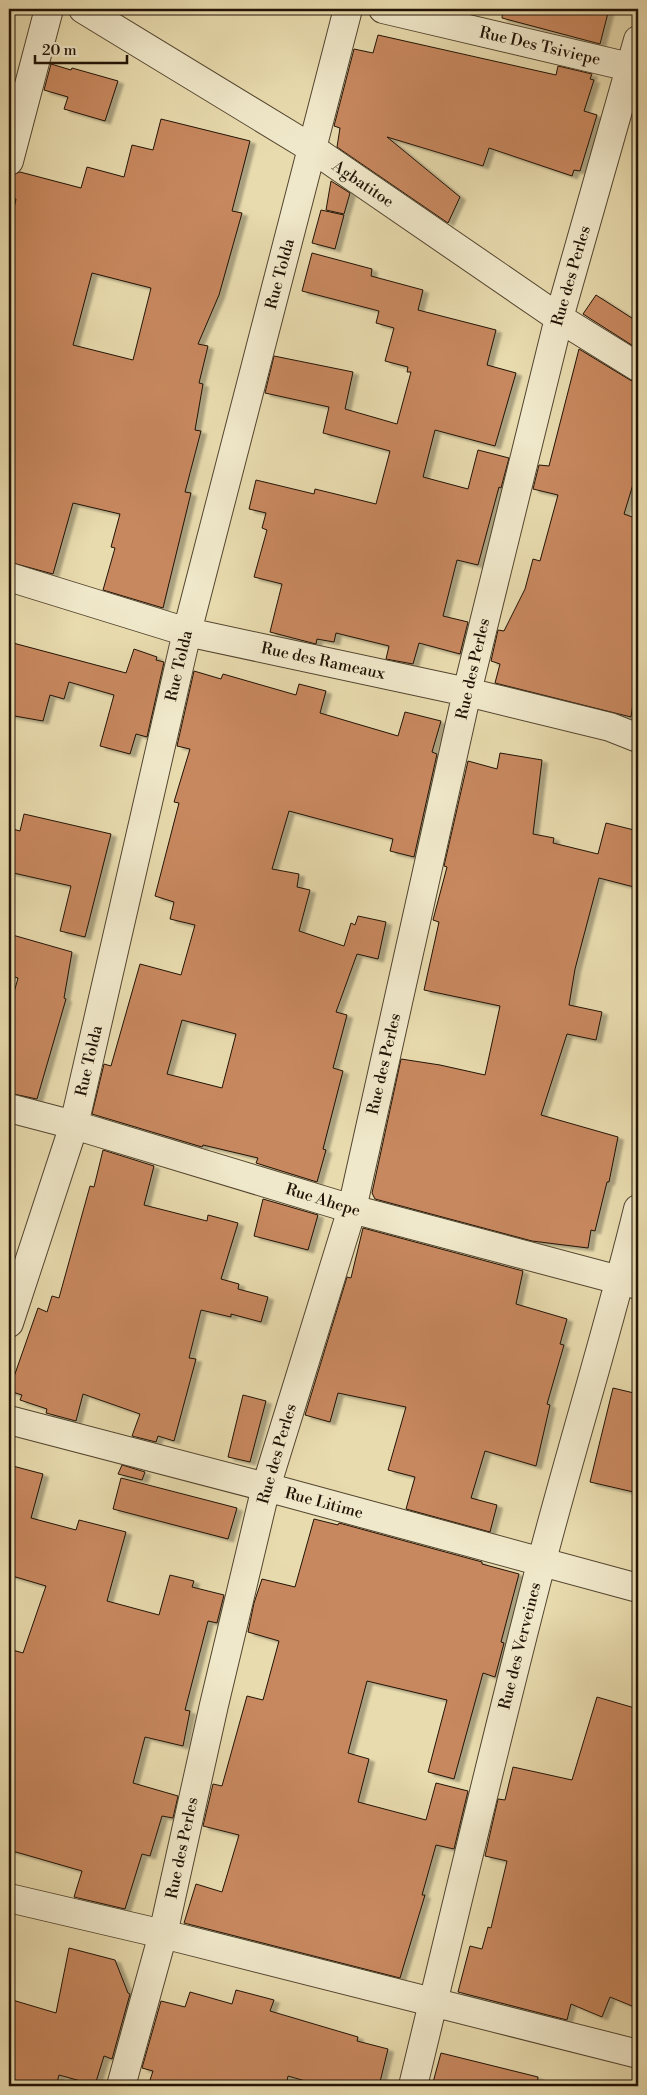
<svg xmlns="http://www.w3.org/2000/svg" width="647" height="2095" viewBox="0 0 647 2095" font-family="'Libre Bodoni',serif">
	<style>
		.building { fill: #c8885f; stroke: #211305; fill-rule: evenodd; filter: url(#shadow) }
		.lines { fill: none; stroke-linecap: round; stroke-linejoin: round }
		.street-casing { stroke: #53452f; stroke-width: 30 }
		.street { stroke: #f0e8ca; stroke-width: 28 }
		.labels { text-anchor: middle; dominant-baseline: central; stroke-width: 4; stroke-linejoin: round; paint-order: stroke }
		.street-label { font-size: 16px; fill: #211305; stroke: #f0e8ca }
	</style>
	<defs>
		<filter id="shadow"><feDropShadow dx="5.5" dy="3" stdDeviation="1" flood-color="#0004"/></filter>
	</defs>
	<rect width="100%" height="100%" fill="#e8dbae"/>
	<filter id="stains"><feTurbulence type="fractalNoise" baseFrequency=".004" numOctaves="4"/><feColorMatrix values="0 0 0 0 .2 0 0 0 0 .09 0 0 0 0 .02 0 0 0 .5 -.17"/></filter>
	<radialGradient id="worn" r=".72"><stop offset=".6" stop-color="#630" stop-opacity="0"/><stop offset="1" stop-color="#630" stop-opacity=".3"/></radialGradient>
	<path class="building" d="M503,9H609L600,44L502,18Z
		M378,35L556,75L558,66L592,74L590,79L594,80L584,111L597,115L580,171L574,170L572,176L489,148L483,166L387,137L460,197L448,223L337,147L340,128L334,126L354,49L373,53Z
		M51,64L71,70L72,68L118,81L105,121L64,109L68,97L44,90Z
		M161,119L250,141L232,211L242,213L219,295L198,344L208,346L199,383L203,384L195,430L201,431L185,492L191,493L163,608L103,590L115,548L111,547L120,514L73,503L53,574L9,562V231L16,199L9,197V176L20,172L81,188L87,167L124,177L132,145L153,150ZM92,273L151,288L133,360L73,345Z
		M331,181L350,193L344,214L326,210Z
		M321,210L344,215L335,249L312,243Z
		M312,253L372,269L371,276L423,290L418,310L496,330L487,365L516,373L495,446L435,430L423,477L468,489L478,450L509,458L501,488L499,487L478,565L457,560L443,616L468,622L460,654L419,643L413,664L386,659L389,646L336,633L334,642L317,639L316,644L270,632L282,584L254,577L267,530L262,528L266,513L249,509L256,480L314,494L315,489L376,504L390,451L323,433L329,407L265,393L274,356L353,372L345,409L397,424L411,372H407L408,367L385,361L394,328L376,323L379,311L302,291Z
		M596,295L638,322V349L583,314Z
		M579,349L630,380L638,383V468L624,514L638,519V669L631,717L495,683L500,664L491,661L498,630L504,631L525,589L533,559L540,561L558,495L533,489L539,465L549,466Z
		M13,643L126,673L134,649L157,657L156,660L164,662L147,737L136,734L130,754L100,746L114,695L69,682L64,699L50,695L43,721L9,715V659Z
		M194,671L221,679L223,674L296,695L299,684L326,691L320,713L398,736L405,712L441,721L432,752L437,754L414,857L390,851L393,839L289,811L272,869L299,874L297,887L310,890L299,931L344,946L351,923L355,925L358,916L386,922L378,959L357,954L336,1012L347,1015L333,1068L343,1071L323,1149L326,1150L317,1182L256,1163L258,1158L203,1145L202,1147L92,1114L104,1064L111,1066L140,964L181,975L195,925L170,919L174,902L155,896L179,803L174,802L190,749L177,746ZM182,1020L236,1034L222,1088L167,1074Z
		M500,753L542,760L533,834L554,838L553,843L598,854L606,823L638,831V888L599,878L575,969L569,1005L602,1012L596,1040L567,1034L541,1115L618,1137L609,1182H607L595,1231L591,1230L588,1248L532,1241L375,1199L372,1193L401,1059L440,1065L485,1075L500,1006L424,990L439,922L433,920L447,867L444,866L468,761L497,769Z
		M24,814L111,834L85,937L60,931L71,886L9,872V828L20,831Z
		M9,934L72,952L64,998L66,999L37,1099L9,1093V1010L18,978L9,975Z
		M103,1150L154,1166L144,1205L207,1221L208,1215L238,1223L221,1279L239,1284L238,1289L268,1297L261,1322L231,1314V1317L201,1310L189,1358L196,1359L174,1441L158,1436L156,1442L132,1436L140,1414L83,1394L76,1421L46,1413L47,1409L20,1400L22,1395L9,1391L38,1308L47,1312L52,1296L59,1298L90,1186L94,1187Z
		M263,1199L318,1215L308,1250L254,1236Z
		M363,1228L523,1271L516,1304L567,1319L560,1344L564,1345L547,1404L550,1405L536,1466L485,1451L471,1498L497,1505L490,1532L406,1509L415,1477L388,1470L406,1407L338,1393L330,1422L305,1415L347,1277L351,1278Z
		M613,1388L638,1394V1493L590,1482Z
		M243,1395L266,1401L250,1462L228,1457Z
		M9,1465L43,1474L31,1518L76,1530L79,1520L126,1532L107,1601L159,1615L170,1575L194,1581L192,1587L224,1595L217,1623L208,1621L185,1710L190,1711L183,1746L145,1737L133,1783L178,1796L173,1818L162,1816L150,1856L142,1854L125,1909L74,1897L82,1871L9,1850V1649L23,1653L46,1586L9,1575Z
		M122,1465L145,1472L142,1480L118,1474Z
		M121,1478L237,1508L228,1539L113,1509Z
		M314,1519L338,1525L339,1523L482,1562V1564L519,1574L501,1642L504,1643L495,1677L483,1673L454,1779L428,1772L447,1700L367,1681L348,1753L369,1759L358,1802L426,1820L436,1783L468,1791L454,1849L436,1845L422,1895H425L400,1978L184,1923L196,1884L222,1892L239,1835L203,1826L213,1784L222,1786L247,1696L263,1700L279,1641L248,1632L254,1603L262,1579L295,1587Z
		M597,1697L638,1709V1990L632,2006L610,1997L602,2017L571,2004L567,2020L458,1992L470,1946L482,1949L488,1927L491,1928L507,1861L485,1856L498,1799L505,1800L513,1767L572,1780Z
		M69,1948L115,1960L128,1993L130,1994L112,2059L104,2056L95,2085L59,2075L56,2086H9V1999L56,2013Z
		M236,1990L274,2000L270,2011L358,2037L357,2041L388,2049L379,2086H323L288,2076L286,2086H148L153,2071L142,2068L161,2001L185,2007L190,1992L232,2004Z
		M441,2053L538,2077L537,2086H432Z"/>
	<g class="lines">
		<g class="street-casing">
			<path id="street" d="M83,9L313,149L559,318L638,367
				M383,9L638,69
				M9,161L49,9
				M9,577L187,632L467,692L610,727L638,738
				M9,1108L74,1125L352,1209L638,1285
				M9,1323L74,1125L187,632L348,9
				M9,1420L266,1487L638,1588
				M9,1898L163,1934L638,2054
				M121,2086L163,1934L214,1705L266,1487L352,1209L467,692L559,318L638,40
				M413,2086C455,1912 496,1738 541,1564C572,1445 609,1328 638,1209"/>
		</g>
		<use href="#street" class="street"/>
	</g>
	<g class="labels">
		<g class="street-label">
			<text transform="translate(540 46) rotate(13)">Rue Des Tsiviepe</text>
			<text transform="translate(363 184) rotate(34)">Agbatitoe</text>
			<text transform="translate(280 274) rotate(-75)">Rue Tolda</text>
			<text transform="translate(571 276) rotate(-74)">Rue des Perles</text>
			<text transform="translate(323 661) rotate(12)">Rue des Rameaux</text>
			<text transform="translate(179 666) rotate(-77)">Rue Tolda</text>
			<text transform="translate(473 669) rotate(-77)">Rue des Perles</text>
			<text transform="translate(89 1061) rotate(-77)">Rue Tolda</text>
			<text transform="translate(384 1064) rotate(-77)">Rue des Perles</text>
			<text transform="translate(323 1200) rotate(17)">Rue Ahepe</text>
			<text transform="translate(277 1454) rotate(-74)">Rue des Perles</text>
			<text transform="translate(324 1503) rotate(15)">Rue Litime</text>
			<text transform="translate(520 1646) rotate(-76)">Rue des Verveines</text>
			<text transform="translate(182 1848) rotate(-78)">Rue des Perles</text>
		</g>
	</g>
	<rect width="647" height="2095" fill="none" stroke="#e8dbae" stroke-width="30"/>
	<rect x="10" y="10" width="627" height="2075" fill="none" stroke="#211305" stroke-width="2.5"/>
	<rect x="15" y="15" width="617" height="2065" fill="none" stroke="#211305"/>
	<path d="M35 55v8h92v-8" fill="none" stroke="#211305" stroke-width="2.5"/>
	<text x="42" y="55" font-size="15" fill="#211305" stroke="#f0e8ca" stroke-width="4" paint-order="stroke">20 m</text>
	<rect width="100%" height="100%" filter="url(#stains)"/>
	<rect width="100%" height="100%" fill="url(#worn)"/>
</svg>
